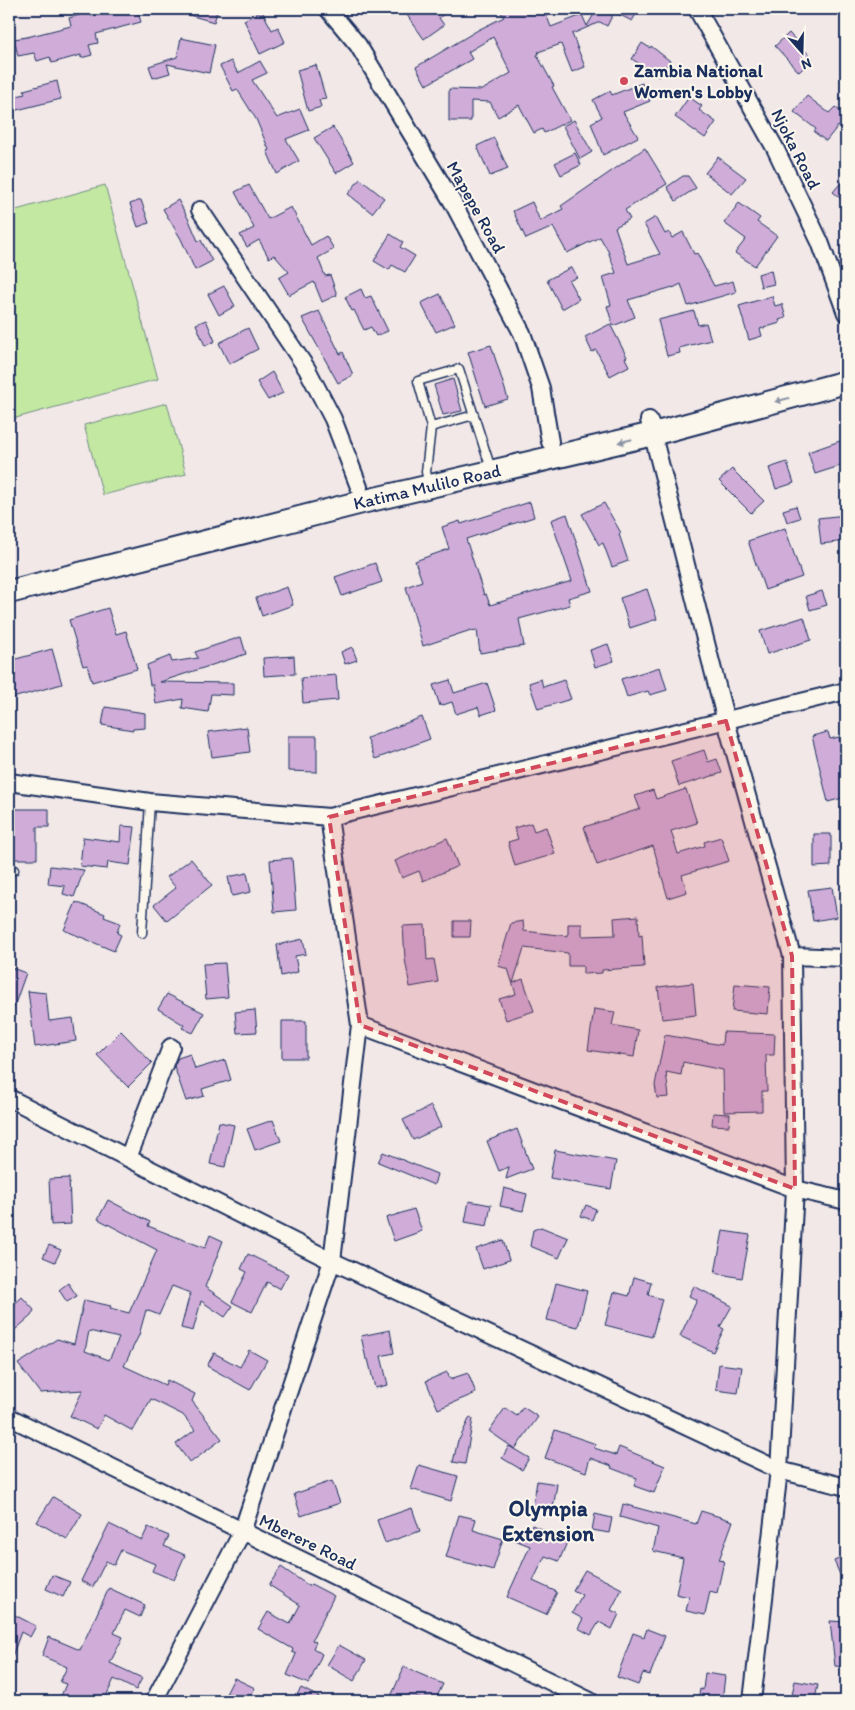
<svg xmlns="http://www.w3.org/2000/svg" width="855" height="1710" viewBox="0 0 855 1710" font-family="Itim,sans-serif">
	<style>
		.green { fill: #c3e8a2; stroke: #6f8c80 }
		.building { fill: #cfadd8; stroke: #1b2f5e; fill-rule: evenodd }
		.lines { fill: none; stroke-linecap: round; stroke-linejoin: round }
		.lane-casing { stroke: #1b2f5e; stroke-width: 11 }
		.street-casing { stroke: #1b2f5e; stroke-width: 20 }
		.secondary-casing { stroke: #1b2f5e; stroke-width: 26 }
		.lane { stroke: #fbf7ec; stroke-width: 8 }
		.street { stroke: #fbf7ec; stroke-width: 16 }
		.secondary { stroke: #fbf7ec; stroke-width: 22 }
		.oneway { fill: #8b93a5 }
		.marked { fill: #d1495b; fill-opacity: 0.2; stroke: #d1495b; stroke-width: 4; stroke-dasharray: 10 6; stroke-linejoin: round }
		.poi-dot { fill: #d1495b; stroke: #fbf7ec; stroke-width: 2 }
		.labels { text-anchor: middle; dominant-baseline: central; stroke-width: 4; stroke-linejoin: round; paint-order: stroke }
		.poi-label { font-size: 18px; font-weight: bold; fill: #1b2f5e; stroke: #fbf7ec; text-anchor: start }
		.street-label { font-size: 18px; fill: #1b2f5e; stroke: #fbf7ec }
		.district-label { font-size: 22px; font-weight: bold; fill: #1b2f5e; stroke: #fbf7ec }
	</style>
	<rect width="100%" height="100%" fill="#f2e8e8"/>
	<filter id="ink" filterUnits="userSpaceOnUse"><feTurbulence type="fractalNoise" baseFrequency=".02" numOctaves="2"/><feDisplacementMap in="SourceGraphic" scale="10" xChannelSelector="R" yChannelSelector="G"/><feConvolveMatrix kernelMatrix="1 2 1 2 8 2 1 2 1" color-interpolation-filters="sRGB"/></filter>
	<g filter="url(#ink)">
		<path class="green" d="M105,185L158,379L12,419L9,408V212Z
			M167,403L186,474L103,495L84,425Z"/>
		<path class="building" d="M116,9H137L141,22L96,34L98,43L89,45L92,55L81,58V55L52,63L50,57L37,61L34,53L18,56L14,39L27,37L71,26L69,18L90,12L91,16Z
			M178,9H218L214,22L178,12Z
			M415,9H450L439,18L444,25L424,39L407,15Z
			M499,9H544L551,27L582,15L587,26L597,9H639L632,21L614,12L607,26L600,22L572,34L585,67L572,72L561,44L538,52L539,54L537,55L554,86L552,87L570,120L544,133L542,129L534,133L519,105L498,117L490,102L471,101V121H449V89L482,90L511,73L493,37L468,52L472,59L426,85L416,67L478,30L504,17Z
			M262,11L272,30L278,27L285,42L260,54L244,20Z
			M789,33L813,59L799,72L775,46Z
			M181,38L215,45L209,73L167,64L170,73L153,78L149,66L177,57Z
			M642,43L650,48L651,46L670,61L659,77L632,59Z
			M231,61L238,73L260,61L267,73L252,80L277,118L300,109L309,130L286,139L299,161L277,174L267,151L269,150L256,119L237,89L233,91L220,66Z
			M316,65L326,99L319,100L321,107L308,111L297,70Z
			M57,81L61,99L9,112V98L25,94L24,90Z
			M642,83L650,101L623,112L638,137L603,155L591,123L602,117L593,100L610,91L612,95Z
			M807,96L829,113L835,107L846,116V132L838,126L826,141L814,132L816,129L794,112Z
			M689,97L702,106L699,110L716,122L705,138L675,117Z
			M574,120L592,152L580,159L563,126Z
			M333,127L354,162L336,173L314,138Z
			M494,138L508,169L490,176L477,146Z
			M645,148L667,184L625,210L630,219L615,227L628,264L660,254L644,224L656,217L665,234L669,232L672,238L683,232L694,254L697,253L714,286L733,281L736,292L688,306L681,284L673,288V287L628,300L635,317L613,326L607,306L611,305L603,277L616,273L608,251L600,237L567,253L553,227L526,239L513,211L532,202L540,221L563,209L561,206Z
			M575,153L581,165L561,175L555,163Z
			M718,157L746,178L732,194L705,173Z
			M683,176H688L696,188L676,201L667,187Z
			M846,177V203L833,192Z
			M360,179L384,198L372,213L348,194Z
			M249,185L268,219L291,207L311,245L326,236L334,249L318,258L325,276L330,275L337,295L322,302L314,282L289,295L279,278L289,272L274,255L269,258L259,240L247,247L240,235L254,228L235,192Z
			M141,200L149,223L138,227L130,204Z
			M178,200L189,220L198,241L201,240L212,261L195,270L181,239L163,209Z
			M739,203L760,218L757,222L777,236L755,266L735,253L746,239L724,223Z
			M390,234L403,242L400,247L415,256L405,272L392,265L389,270L374,261Z
			M572,267L577,277L569,281L579,299L562,309L547,280Z
			M771,270L774,284L761,287L758,274Z
			M224,286L235,306L219,315L208,294Z
			M361,289L365,298L371,296L388,331L376,336L371,327L364,330L354,310L352,311L345,297Z
			M440,294L455,324L436,332L421,303Z
			M772,296L775,306L782,304L786,318L779,320L780,323L760,329L762,336L749,340L739,306Z
			M319,311L340,354L343,352L353,375L338,383L302,318Z
			M694,311L698,325L706,323L711,340L679,348L680,353L667,356L658,320Z
			M206,320L215,341L205,346L196,324Z
			M610,324L627,357L625,358L629,366L610,376L596,350L592,352L585,337Z
			M248,328L258,349L229,364L219,343Z
			M491,345L508,399L485,406L468,352Z
			M272,372L283,393L268,400L257,382Z
			M453,379L462,411L443,415L434,385Z
			M840,441L846,464L815,474L808,452Z
			M787,462L794,483L776,489L769,468Z
			M732,469L764,501L751,513L719,481Z
			M530,502L534,517L466,539L484,595L486,594L490,605L572,581L551,520L567,514L592,591L568,598L570,605L519,619L524,646L480,653L477,630L471,631V630L423,646L406,587L422,581L415,561L449,549L442,527L460,521L461,524Z
			M604,503L621,533L619,534L628,561L612,567L603,543L599,545L582,514Z
			M796,506L800,518L787,522L783,510Z
			M846,515V541L821,544L818,518Z
			M785,528L802,577L765,590L748,541Z
			M375,563L382,582L342,596L335,577Z
			M287,587L293,605L262,616L256,598Z
			M647,589L657,619L630,628L620,598Z
			M822,591L827,605L810,610L806,596Z
			M108,608L116,634L126,631L137,669L92,682L87,665L83,666L69,620Z
			M804,617L811,640L767,654L760,631Z
			M241,637L246,654L160,682L233,683V695L211,694L208,712L182,708L183,699L156,704L153,685H150L147,665L170,656L172,662L198,658L195,652Z
			M608,644L614,661L595,667L590,650Z
			M352,647L357,660L345,664L341,652Z
			M52,649L62,684L9,699V661Z
			M294,656L295,674L264,676L263,658Z
			M660,667L667,690L650,695L648,691L627,697L621,679Z
			M336,675L338,700L303,703L301,678Z
			M541,679L543,687L564,680L571,699L538,709L529,683Z
			M450,680L454,693L487,683L496,710L481,715L478,707L456,714L452,702L440,706L433,685Z
			M105,707L145,713V728L133,729V730L102,725Z
			M422,717L430,739L375,759L367,738Z
			M247,727L250,752L212,757L208,732Z
			M828,732L830,739L839,737L843,754L846,753V797L828,802L812,736Z
			M288,736H317V772L288,771Z
			M704,750L708,762L717,759L722,773L679,786L671,761Z
			M686,789L697,823L671,831L678,854L705,846L704,842L721,837L729,861L682,875L687,892L668,898L653,846L597,865L584,827L640,809L635,796L653,790L656,799Z
			M13,809H49V827H37V859H13Z
			M531,823L534,831L546,827L555,854L515,866L508,842L518,839L514,828Z
			M121,826L135,827L130,865L108,862L107,869L80,866L83,837L120,842Z
			M814,834H831V866L814,867Z
			M447,838L458,866L423,881L419,871L402,878L395,861Z
			M292,858L296,910L274,912L270,860Z
			M191,859L212,885L167,921L154,905L176,888L167,877Z
			M50,866L84,870L74,897L63,894L65,886L48,884Z
			M247,873L251,892L232,896L228,877Z
			M832,887L837,917L813,921L808,890Z
			M76,902L105,914L104,917L120,923L117,933L121,935L114,951L64,930Z
			M638,916L639,936L642,935L644,967L602,970V973L583,974V966H568V953L524,948L513,983L523,979L534,1011L506,1020L499,999L516,994L508,969L498,966L511,923L523,921L524,931L568,936V924H582V936L615,935L614,918Z
			M454,921H471L470,937H454Z
			M425,925L427,960L434,959L438,982L410,987L405,959L403,926Z
			M303,939L306,954L295,956L298,972L281,976L277,945Z
			M225,963L228,997L206,999L203,964Z
			M9,967L26,973L10,1018H9Z
			M693,983L696,1015L662,1019L658,987Z
			M735,984L770,987L768,1014L732,1011Z
			M28,991L46,993L49,1021L73,1018L76,1041L35,1047Z
			M167,994L204,1013L193,1033L182,1028L184,1025L158,1009Z
			M594,1009L615,1012L612,1025L638,1030L634,1057L588,1050Z
			M255,1010L257,1032L237,1033L235,1012Z
			M282,1021H306V1058H282Z
			M121,1031L152,1063L128,1087L97,1055Z
			M723,1032L775,1034L774,1055H766L767,1091H762V1111L724,1112L723,1070L683,1062L681,1075L666,1072L669,1097L657,1098L655,1085L665,1035L722,1045Z
			M190,1054L195,1069L225,1060L231,1080L202,1089L204,1096L186,1101L174,1066L178,1058Z
			M431,1106L441,1127L413,1140L403,1120Z
			M713,1113L730,1114L729,1126L712,1125Z
			M273,1120L281,1141L255,1150L247,1129Z
			M219,1122L234,1125L225,1167L210,1164Z
			M517,1129L532,1169L506,1179L509,1167L499,1171L487,1141Z
			M555,1150L616,1161L611,1189L550,1178Z
			M383,1152L437,1174L434,1185L378,1162Z
			M69,1178L71,1224L51,1225L49,1179Z
			M504,1188L527,1194L523,1211L500,1206Z
			M108,1200L150,1222L148,1226L205,1248L210,1235L223,1241L205,1287L233,1306L225,1317L201,1301L193,1331L181,1328L190,1293L172,1286L159,1315L146,1310L139,1335L124,1366L165,1385L167,1380L195,1394L192,1401L222,1439L190,1463L176,1444L195,1430L183,1415L151,1399L133,1431L104,1415L97,1429L70,1416L83,1390L40,1393L18,1364L57,1339L74,1344L84,1300L111,1306L110,1308L129,1313L157,1250L98,1219ZM89,1331L119,1338L109,1360L85,1351Z
			M469,1201L491,1205L487,1226L465,1222Z
			M586,1205L596,1209L592,1220L581,1216Z
			M414,1209L422,1231L394,1241L386,1218Z
			M541,1227L568,1238L559,1258L530,1246L533,1230Z
			M723,1231L750,1235L742,1278L715,1273Z
			M503,1240L509,1260L483,1269L476,1249Z
			M49,1245L61,1250L55,1262L43,1257Z
			M248,1254L288,1274L280,1289L267,1282L252,1312L232,1302L247,1272L241,1269Z
			M634,1277L651,1282L648,1295L662,1299L652,1337L605,1325L614,1292L629,1296Z
			M68,1283L77,1296L67,1302L59,1290Z
			M556,1283L587,1291L578,1327L547,1320Z
			M694,1286L732,1306L720,1327L724,1329L713,1352L680,1336L697,1300L689,1296Z
			M22,1297L34,1310L31,1316L9,1335V1309Z
			M390,1330L394,1353L381,1356L388,1385L375,1388L368,1359H366L361,1336Z
			M249,1350L267,1360L250,1390L207,1366L214,1353L240,1367Z
			M719,1364L742,1367L738,1393L716,1390Z
			M447,1372L450,1379L468,1373L476,1393L438,1409L426,1381Z
			M523,1407L538,1417L515,1449L489,1431L505,1408L517,1416Z
			M470,1417L473,1419L465,1464L453,1462L458,1440H459Z
			M555,1430L596,1444L594,1448L616,1455L619,1447L665,1466L654,1493L634,1486L637,1478L611,1468L612,1466L590,1458L586,1472L545,1458Z
			M509,1446L529,1458L522,1470L502,1458Z
			M419,1465L458,1476L451,1501L411,1489Z
			M332,1481L340,1503L301,1516L294,1494Z
			M537,1481L557,1484L553,1509L533,1506Z
			M53,1497L82,1514L67,1539L37,1522Z
			M623,1504L696,1524L701,1511L733,1521L719,1560L724,1561L717,1593L710,1591L705,1615L686,1611L689,1597L676,1594L683,1558L653,1551L658,1528L620,1517Z
			M412,1508L420,1531L385,1543L377,1520Z
			M595,1514L612,1518L609,1533L592,1530Z
			M459,1515L476,1519L473,1530L503,1539L493,1570L446,1557Z
			M109,1524L142,1540L148,1527L169,1536L164,1546L185,1555L174,1580L152,1571L155,1564L121,1550L114,1565L106,1561L93,1587L81,1581Z
			M532,1525L568,1540L559,1561L545,1556L533,1581L557,1592L546,1614L507,1597L530,1546L507,1537L509,1529L528,1535Z
			M846,1556V1588L834,1561Z
			M281,1567L309,1586L311,1584L334,1596L312,1640L316,1642L313,1648L322,1654L309,1684L287,1675L296,1654L292,1652L293,1649L258,1629L268,1612L290,1624L300,1605L269,1585Z
			M585,1570L622,1589L611,1610L619,1614L612,1629L599,1622L591,1635L578,1628L583,1619L572,1613L582,1595L573,1590Z
			M52,1575L70,1582L63,1597L46,1589Z
			M109,1588L145,1605L140,1617L125,1610L114,1633L123,1637L110,1663L142,1678L136,1690L114,1679L104,1701H59L66,1684L60,1682L67,1667L42,1656L49,1637L80,1650Z
			M9,1612L36,1626L30,1637L21,1632L10,1662H9Z
			M830,1621L846,1622V1667L835,1666Z
			M647,1629L665,1636L650,1675L643,1673L638,1685L617,1677L633,1633L644,1637Z
			M339,1645L366,1660L354,1681L327,1665Z
			M404,1667L443,1684L435,1701H426L417,1697L415,1701H389Z
			M705,1673L725,1676L722,1701L698,1700L700,1689L703,1690Z
			M234,1678L255,1688L248,1701H236L225,1696Z
			M795,1681L818,1685L815,1699L792,1694Z
			M301,1688L327,1701H293Z"/>
		<g class="lines">
			<g class="lane-casing">
				<path id="lane" d="M431,427L474,415
					M429,484L426,472L431,427L418,381L459,369L491,469
					M9,866L14,870
					M142,933L150,802"/>
			</g>
			<g class="street-casing">
				<path id="street" d="M328,9L358,45L453,203L522,333L541,388L550,442
					M697,9L775,148L820,242L846,313
					M200,210L307,369L333,419L359,487
					M649,420L726,721L792,956L795,1189L779,1470L752,1701
					M9,782L150,802L329,817L846,691
					M792,956L846,958
					M360,1025L795,1189L846,1201
					M9,1098L332,1261L779,1470L846,1487
					M128,1158L171,1047
					M9,1417L590,1701
					M154,1701L242,1532L332,1261L360,1025L329,817"/>
			</g>
			<g class="secondary-casing">
				<path id="secondary" d="M9,592L362,502L653,434L846,382"/>
			</g>
			<use href="#lane" class="lane"/>
			<use href="#street" class="street"/>
			<use href="#secondary" class="secondary"/>
		</g>
		<defs><path id="oneway-solid" d="M-6-.8H1V-3.2L6.5 0L1 3.2V.8H-6Z" transform="scale(1.25)"/></defs>
		<g class="oneway">
			<use href="#oneway-solid" transform="translate(782 400) rotate(165)"/>
			<use href="#oneway-solid" transform="translate(625 441) rotate(167)"/>
		</g>
	</g>
	<path class="marked" d="M726,721L792,956L795,1189L360,1025L329,817Z"/>
	<circle class="poi-dot" cx="624" cy="81" r="5"/>
	<g class="labels">
		<g class="poi-label">
			<text x="634" y="71">Zambia National<tspan x="634" dy="21">Women's Lobby</tspan></text>
		</g>
		<g class="street-label">
			<text transform="translate(796 149) rotate(63)">Njoka Road</text>
			<text transform="translate(476 207) rotate(61)">Mapepe Road</text>
			<text transform="translate(427 487) rotate(-13)">Katima Mulilo Road</text>
			<text transform="translate(308 1542) rotate(26)">Mberere Road</text>
		</g>
		<g class="district-label">
			<text x="548" y="1508">Olympia<tspan x="548" dy="25">Extension</tspan></text>
		</g>
	</g>
	<rect width="855" height="1710" fill="none" stroke="#fbf7ec" stroke-width="30"/>
	<rect x="15" y="15" width="825" height="1680" fill="none" stroke="#1b2f5e" stroke-width="2" filter="url(#ink)"/>
	<g transform="translate(802 52) rotate(160)" stroke="#fbf7ec" stroke-width="4" paint-order="stroke">
	<path d="M0-4L9 19L0 12L-9 19Z" fill="#1b2f5e"/>
	<text y="-8" font-size="14" font-weight="bold" text-anchor="middle" fill="#1b2f5e">N</text>
	</g>
</svg>
